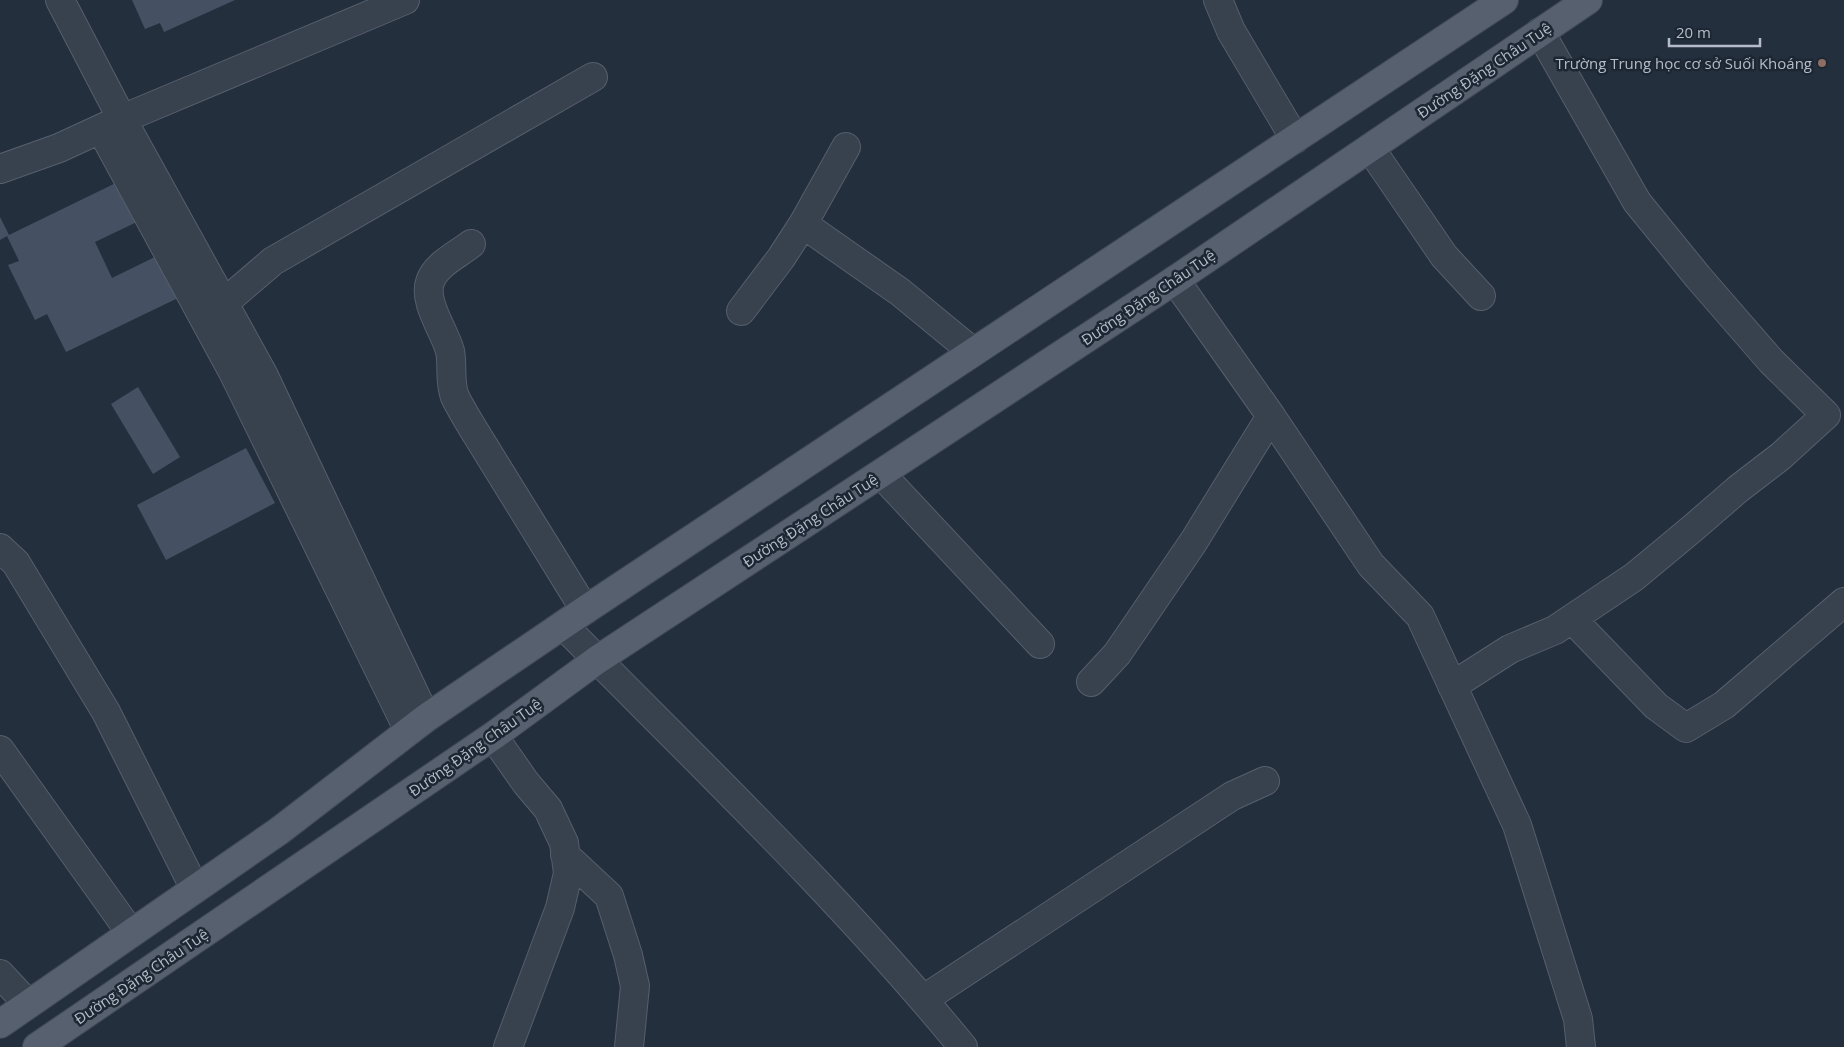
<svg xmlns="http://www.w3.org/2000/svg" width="1844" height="1047" viewBox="0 0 1844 1047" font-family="'Open Sans',sans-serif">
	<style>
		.building { fill: #455162 }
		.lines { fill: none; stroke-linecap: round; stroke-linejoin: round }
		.minor-casing { stroke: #565f6c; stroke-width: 30 }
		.major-casing { stroke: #414a57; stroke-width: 30 }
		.minor { stroke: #38414e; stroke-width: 28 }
		.major { stroke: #56606e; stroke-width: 28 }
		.education-dot { fill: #8d6e63; stroke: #1d2633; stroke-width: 2 }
		.labels { text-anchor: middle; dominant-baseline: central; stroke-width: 5; stroke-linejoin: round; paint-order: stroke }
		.poi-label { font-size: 15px; fill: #b4bcc9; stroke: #1d2633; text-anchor: end }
		.street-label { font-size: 15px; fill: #b4bcc9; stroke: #1d2633 }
	</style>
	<rect width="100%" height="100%" fill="#242f3e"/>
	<path class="building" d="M132,0H235L164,32L160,23L145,29Z
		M122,180L141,220L95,242L112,278L157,256L178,298L66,352L47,314L35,320L8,265L19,261L7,236L0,240V217L9,235Z
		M138,387L180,457L153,474L111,404Z
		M246,448L275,503L166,560L137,505Z"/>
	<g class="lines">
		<g class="minor-casing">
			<path id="minor" d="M60,0L122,119L263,374L426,718
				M1218,0L1231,31L1295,139
				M101,129L233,372L409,731
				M1370,148L1444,256L1481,296
				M0,169L59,148L122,119L405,0
				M803,224L900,292L973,352
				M471,244C457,255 435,265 430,282C423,302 445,332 450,351C453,366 449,382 455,397C460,407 466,417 472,427L585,610
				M1175,280L1271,416L1371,565L1420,616L1517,825L1578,1019L1581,1047
				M224,303L273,261L593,77
				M741,311L781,258L803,224L846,147
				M881,474L1040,644
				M0,548L16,563L106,712L195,889
				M1572,619L1656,706L1686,728L1724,705L1844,602
				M563,625C699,763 840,897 963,1047
				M1091,682L1117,654L1194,541L1271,416
				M1452,686L1510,649L1555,630L1634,577L1693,528L1738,489L1781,456L1826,415L1771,361L1698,277L1637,202L1540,32
				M493,736L526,783L548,809L564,843L568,873L560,908L508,1047
				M0,750L131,933
				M565,855L609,896L628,955L635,986L629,1047
				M0,974L28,1004
				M924,999L1232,796L1265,781"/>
		</g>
		<g class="major-casing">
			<path id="major" d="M0,1024L279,831L426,718L585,610L1504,0
				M37,1047L493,736L597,660L1175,280L1588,0"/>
		</g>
		<use href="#minor" class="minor"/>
		<use href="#major" class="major"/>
	</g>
	<circle class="education-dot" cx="1822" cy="63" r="5"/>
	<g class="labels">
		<g class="poi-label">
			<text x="1812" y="63">Trường Trung học cơ sở Suối Khoáng</text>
		</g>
		<g class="street-label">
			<text transform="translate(1484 70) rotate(-34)">Đường Đặng Châu Tuệ</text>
			<text transform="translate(1148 297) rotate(-34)">Đường Đặng Châu Tuệ</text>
			<text transform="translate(810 520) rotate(-33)">Đường Đặng Châu Tuệ</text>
			<text transform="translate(475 747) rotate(-35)">Đường Đặng Châu Tuệ</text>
			<text transform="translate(141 976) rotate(-34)">Đường Đặng Châu Tuệ</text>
		</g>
	</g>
	<path d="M1669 38v8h91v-8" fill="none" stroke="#b4bcc9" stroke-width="2.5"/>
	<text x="1676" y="38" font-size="15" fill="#b4bcc9" stroke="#1d2633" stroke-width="4" paint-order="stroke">20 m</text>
</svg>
